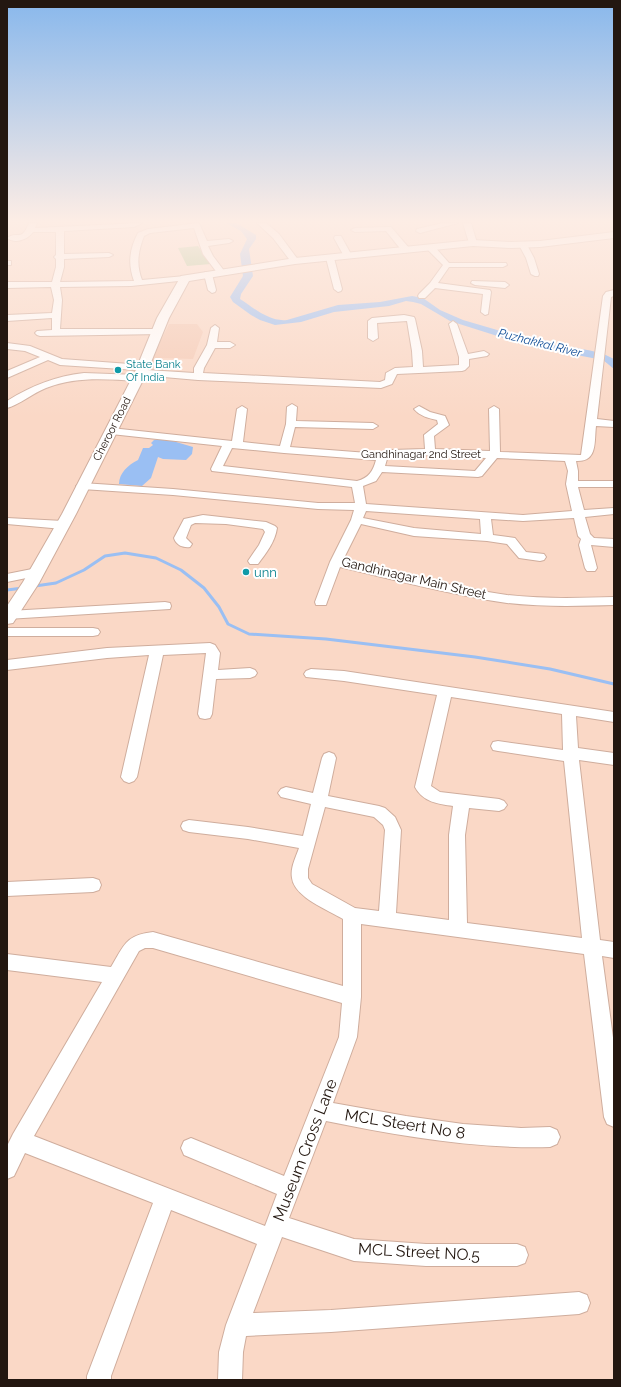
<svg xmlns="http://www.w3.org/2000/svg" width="621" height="1387" viewBox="0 0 621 1387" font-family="Raleway,sans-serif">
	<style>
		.built { fill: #f5cbb6 }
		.green { fill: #adc490 }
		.water { fill: #9abff3 }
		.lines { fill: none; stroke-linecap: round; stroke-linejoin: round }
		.stream { stroke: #9abff3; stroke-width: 3 }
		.minor-casing { stroke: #cfad9d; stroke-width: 2 }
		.major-casing { stroke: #cfad9d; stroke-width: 2 }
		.minor { fill: #fff; fill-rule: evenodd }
		.major { fill: #fff; fill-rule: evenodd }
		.culture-dot { fill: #0f9aa8; stroke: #fff; stroke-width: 1.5 }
		.labels { text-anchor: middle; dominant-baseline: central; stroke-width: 4; stroke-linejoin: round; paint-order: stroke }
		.far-culture-label { font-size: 11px; fill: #0d838f; stroke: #fff; text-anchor: start }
		.far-street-label { font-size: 11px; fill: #231710; stroke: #fff }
		.far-water-label { font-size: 12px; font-style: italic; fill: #0f4c96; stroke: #fff }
		.culture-label { font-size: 13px; fill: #0d838f; stroke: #fff; text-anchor: start }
		.street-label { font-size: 13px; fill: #231710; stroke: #fff }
		.near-street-label { font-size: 16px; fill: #231710; stroke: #fff }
	</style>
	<rect width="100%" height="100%" fill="#fad8c6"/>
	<path class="built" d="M169,324H197L203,332L193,359L160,358L154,370H146Z"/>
	<path class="green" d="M198,246L211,264L187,266L178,248Z"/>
	<path class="water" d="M226,223H236L256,235V239L249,249L253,276L241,294L240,299C254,308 269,322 287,320L338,305L380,302L412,296L423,298L440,310L463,320L531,340H545L548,344C570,348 594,348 614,359V369L603,360L529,346L450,321L421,304L413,302L406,301L389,306L334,312L301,322L275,325L260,320L251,315L233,302L230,297L243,276L240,254L247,239L241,231Z
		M166,439L193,447L192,454L186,460L163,459L158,457L151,478L142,486L119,484C119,473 128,465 138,460L143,448H149L153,445L151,443L154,440Z"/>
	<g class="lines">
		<path class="stream" d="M35,586L56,583L84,570L105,556L125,553L156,558L181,570L204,588L219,607L228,624L249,634L326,639L475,657L550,669L614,684
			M7,590L23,588"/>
		<g class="minor-casing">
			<path id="minor" d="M29,223H37L35,228L142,223L134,227L64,231V254L109,253L113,255L109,257L64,259V267L60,282L134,281C128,264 129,250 138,233L148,229L199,223L207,241L229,239L233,241L229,243L208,246L213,256L225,272L224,274H218L203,254L194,228L150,233L144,236C138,252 136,264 142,280L185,276H188L189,278L188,280L131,286L60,287L62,300L60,329H158L162,332L161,334L40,336L37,335L35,333L37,331L52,330V318L7,321V315L52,313L54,300L51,287L7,288V282H52L56,267V259L54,257L56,255V232H33C27,240 15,244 7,238C18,230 21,243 29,223Z
				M257,223H266L279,234L299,261L298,263H292L273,238Z
				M443,223H458L420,233L416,231L417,229Z
				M463,223H471L477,243L476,245H470L469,243Z
				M388,227H391L409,248V252H403L386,231L355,232L351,230L355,228Z
				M335,236H341L352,256L351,258H345L334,238Z
				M520,243H526L534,258L539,274L538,276H535L531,274L526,258L519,245Z
				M428,246H434L449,263H506L507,265L503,267H449L438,283L490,290L491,292L488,314L485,315L481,312L483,294L435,288L425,298H419L418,296L419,294L430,283L443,265L428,250Z
				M327,256H333L334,258L342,289L341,291L338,292L334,289L326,258Z
				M7,261H11V265H7Z
				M205,272H208L212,274L216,290L215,292L212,293L208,290L204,274Z
				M472,281L505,282L509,285L505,288L475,285L471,283Z
				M614,290V296L611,297L597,419L614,421V427L596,426C594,442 598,462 576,461L578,471V481H614V487H578L584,510L614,508V514L585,517L590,534L594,538L614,539V547L591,545L597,568L595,571H587L585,568L579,545L581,539L578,536L574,518L523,521L491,519L493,535L515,538L526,552L544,554L546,557L544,560L540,561L519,558L507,544L487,541L414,536L361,524L343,560C398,572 452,587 507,595C542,599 579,598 614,597V605C579,606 542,607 507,603C451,595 396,580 340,567L327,602L326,605H316L315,602L330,562L351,520L354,510L318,509L173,495L82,489L76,486L82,483L173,489L318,503H355L352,487L212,471L211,469L222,446L111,434L106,431L111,428L232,441L237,409L242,406L247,409L243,442L280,446L286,424L287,407L292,404L297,407L296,421L373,423L378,426L373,429L295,427L290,447L381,454L392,450L425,449L424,435L438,424L437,420C428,418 420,416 414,409L419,406L430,412L445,416L449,425L434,436L435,449L490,451L489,409L494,406L499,409L500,452L581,455L603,296L606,292ZM232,448L284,453L376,460C373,471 369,478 357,481L223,466ZM419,455L486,458L475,471L385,466L387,459L394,456ZM497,458L565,461L568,471L566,484L572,511L523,515L366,504L363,486L376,481L382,472L478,477L482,476ZM366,511L480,519L481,534L414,528L363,518Z
				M404,315L414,317L415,319L422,351L423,367L459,365V357L449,324L453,321L457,324L468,354L484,351L489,354L487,356L469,359V366L465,370L462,371L397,374L392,384L381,388L198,380L141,375L138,374L136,372L137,370L60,365L48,360L7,378V371L40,357L25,351L7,349V343L30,346L62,359L143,365L146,366L148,368L147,370L194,373V368L207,345L211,328L215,325L219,328L217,342H230L235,345L230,348H215L204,368L203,373L380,382L385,380L386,373L395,368L413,367L412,351L407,321L377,323L378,338L373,341L368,338V321L372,318Z
				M84,373L138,375L143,378L138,381C106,379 76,376 46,388C33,393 19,405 7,408V401C31,386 56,376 84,373Z
				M203,515L266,522L275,526L277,528C275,542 266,553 258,564H250L248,561L259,545L265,532L263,529L226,524L195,523L191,525L186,538L192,544L190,547C183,548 176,545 174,538L184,519Z
				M7,518L63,521L67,523L69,525L67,527L63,529L7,524Z
				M37,568L41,569L43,572L41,575L7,582V574Z
				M165,602L170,603L171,606L170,609L7,619V611H9Z
				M7,628H93L98,629L100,632L98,635L93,636H7Z
				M210,643L215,645L220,653L218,670L250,668L255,670L257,673L255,676L250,678L216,679L212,714L210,718L205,719L200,718L198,714L206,653L163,655L137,777L134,781L129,783L124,781L121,777L149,655L107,658L7,670V660L107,648Z
				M311,669L344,671L614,712V722L576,716L578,748L614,753V765L579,760L600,940L614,942V958L602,956L614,1045V1127L607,1124L604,1117L584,954L361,924V997L357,1037L333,1103L406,1116L463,1124L521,1128L550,1127L557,1130L560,1137L557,1144L550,1147C474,1149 400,1136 326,1121L289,1218L354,1239L426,1244H517L525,1247L528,1255L525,1263L517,1266H426L354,1261L282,1237L253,1313L331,1310L579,1292L587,1295L590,1303L587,1311L579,1314L331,1332L246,1336L243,1352L242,1380H218L219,1352L226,1325L257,1244L171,1210L111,1376V1380H87V1376L153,1203L25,1153L14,1176L7,1179V1146L13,1134L102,982L7,970V954L111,967C124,946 125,935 153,932L343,986V919C328,910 294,897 292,878C290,868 296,857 299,848L248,839L189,832L183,830L181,826L183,822L189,820L248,827L303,836L311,804L281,797L278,793L281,789L286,787L313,793L322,758L324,754L329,752L334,754L336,758L328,796L379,806L385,808L395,817L401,830L396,913L449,920V835L453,806C438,804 423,802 415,787L437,695L344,681L306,677L304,674L306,671ZM451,697L562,714L563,750L498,741L493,742L491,746L493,750L498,751L564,761L582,938L467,923L465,835L469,808L499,811L504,809L507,805L504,801L499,799L440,792L431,786ZM325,807L374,817L383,825L385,830L379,911L355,908L312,884L308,878V869ZM145,948H153L342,1003L339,1037L284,1176L191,1138L184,1141L181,1148L184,1155L277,1194L265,1226L34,1136L139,951Z
				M93,878L99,880L101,885L99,890L93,892L7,896V882Z"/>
		</g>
		<g class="major-casing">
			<path id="major" d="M614,232V238L540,247L511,248L473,246L295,264L189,281L169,318L147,372L76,514L39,583L13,623L7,624V606L23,582L62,514L135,372L157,318L181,276L295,258L473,240L511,242L540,241Z"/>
		</g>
		<use href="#minor" class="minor"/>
		<use href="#major" class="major"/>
	</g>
	<linearGradient id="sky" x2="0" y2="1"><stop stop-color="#89b8ec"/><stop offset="0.53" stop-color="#fdede5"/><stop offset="1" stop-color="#fdede5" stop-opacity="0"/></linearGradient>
	<rect width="621" height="417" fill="url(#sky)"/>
	<g class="culture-dot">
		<circle cx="118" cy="370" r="4"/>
		<circle cx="246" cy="572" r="4"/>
	</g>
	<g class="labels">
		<g class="far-culture-label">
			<text x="126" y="364">State Bank<tspan x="126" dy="13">Of India</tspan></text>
		</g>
		<g class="far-street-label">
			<text transform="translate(112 429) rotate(-63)">Cheroor Road</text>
			<text x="421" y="454">Gandhinagar 2nd Street</text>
		</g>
		<g class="far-water-label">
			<text transform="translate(540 343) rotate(14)">Puzhakkal River</text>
		</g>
		<g class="culture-label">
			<text x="254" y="572">unn</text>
		</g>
		<g class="street-label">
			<text transform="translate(414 578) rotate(13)">Gandhinagar Main Street</text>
		</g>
		<g class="near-street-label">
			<text transform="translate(405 1124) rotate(9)">MCL Steert No 8</text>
			<text transform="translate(305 1150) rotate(-69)">Museum Cross Lane</text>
			<text transform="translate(419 1252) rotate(3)">MCL Street NO.5</text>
		</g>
	</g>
	<rect width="621" height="1387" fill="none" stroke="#231710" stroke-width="16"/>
</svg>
